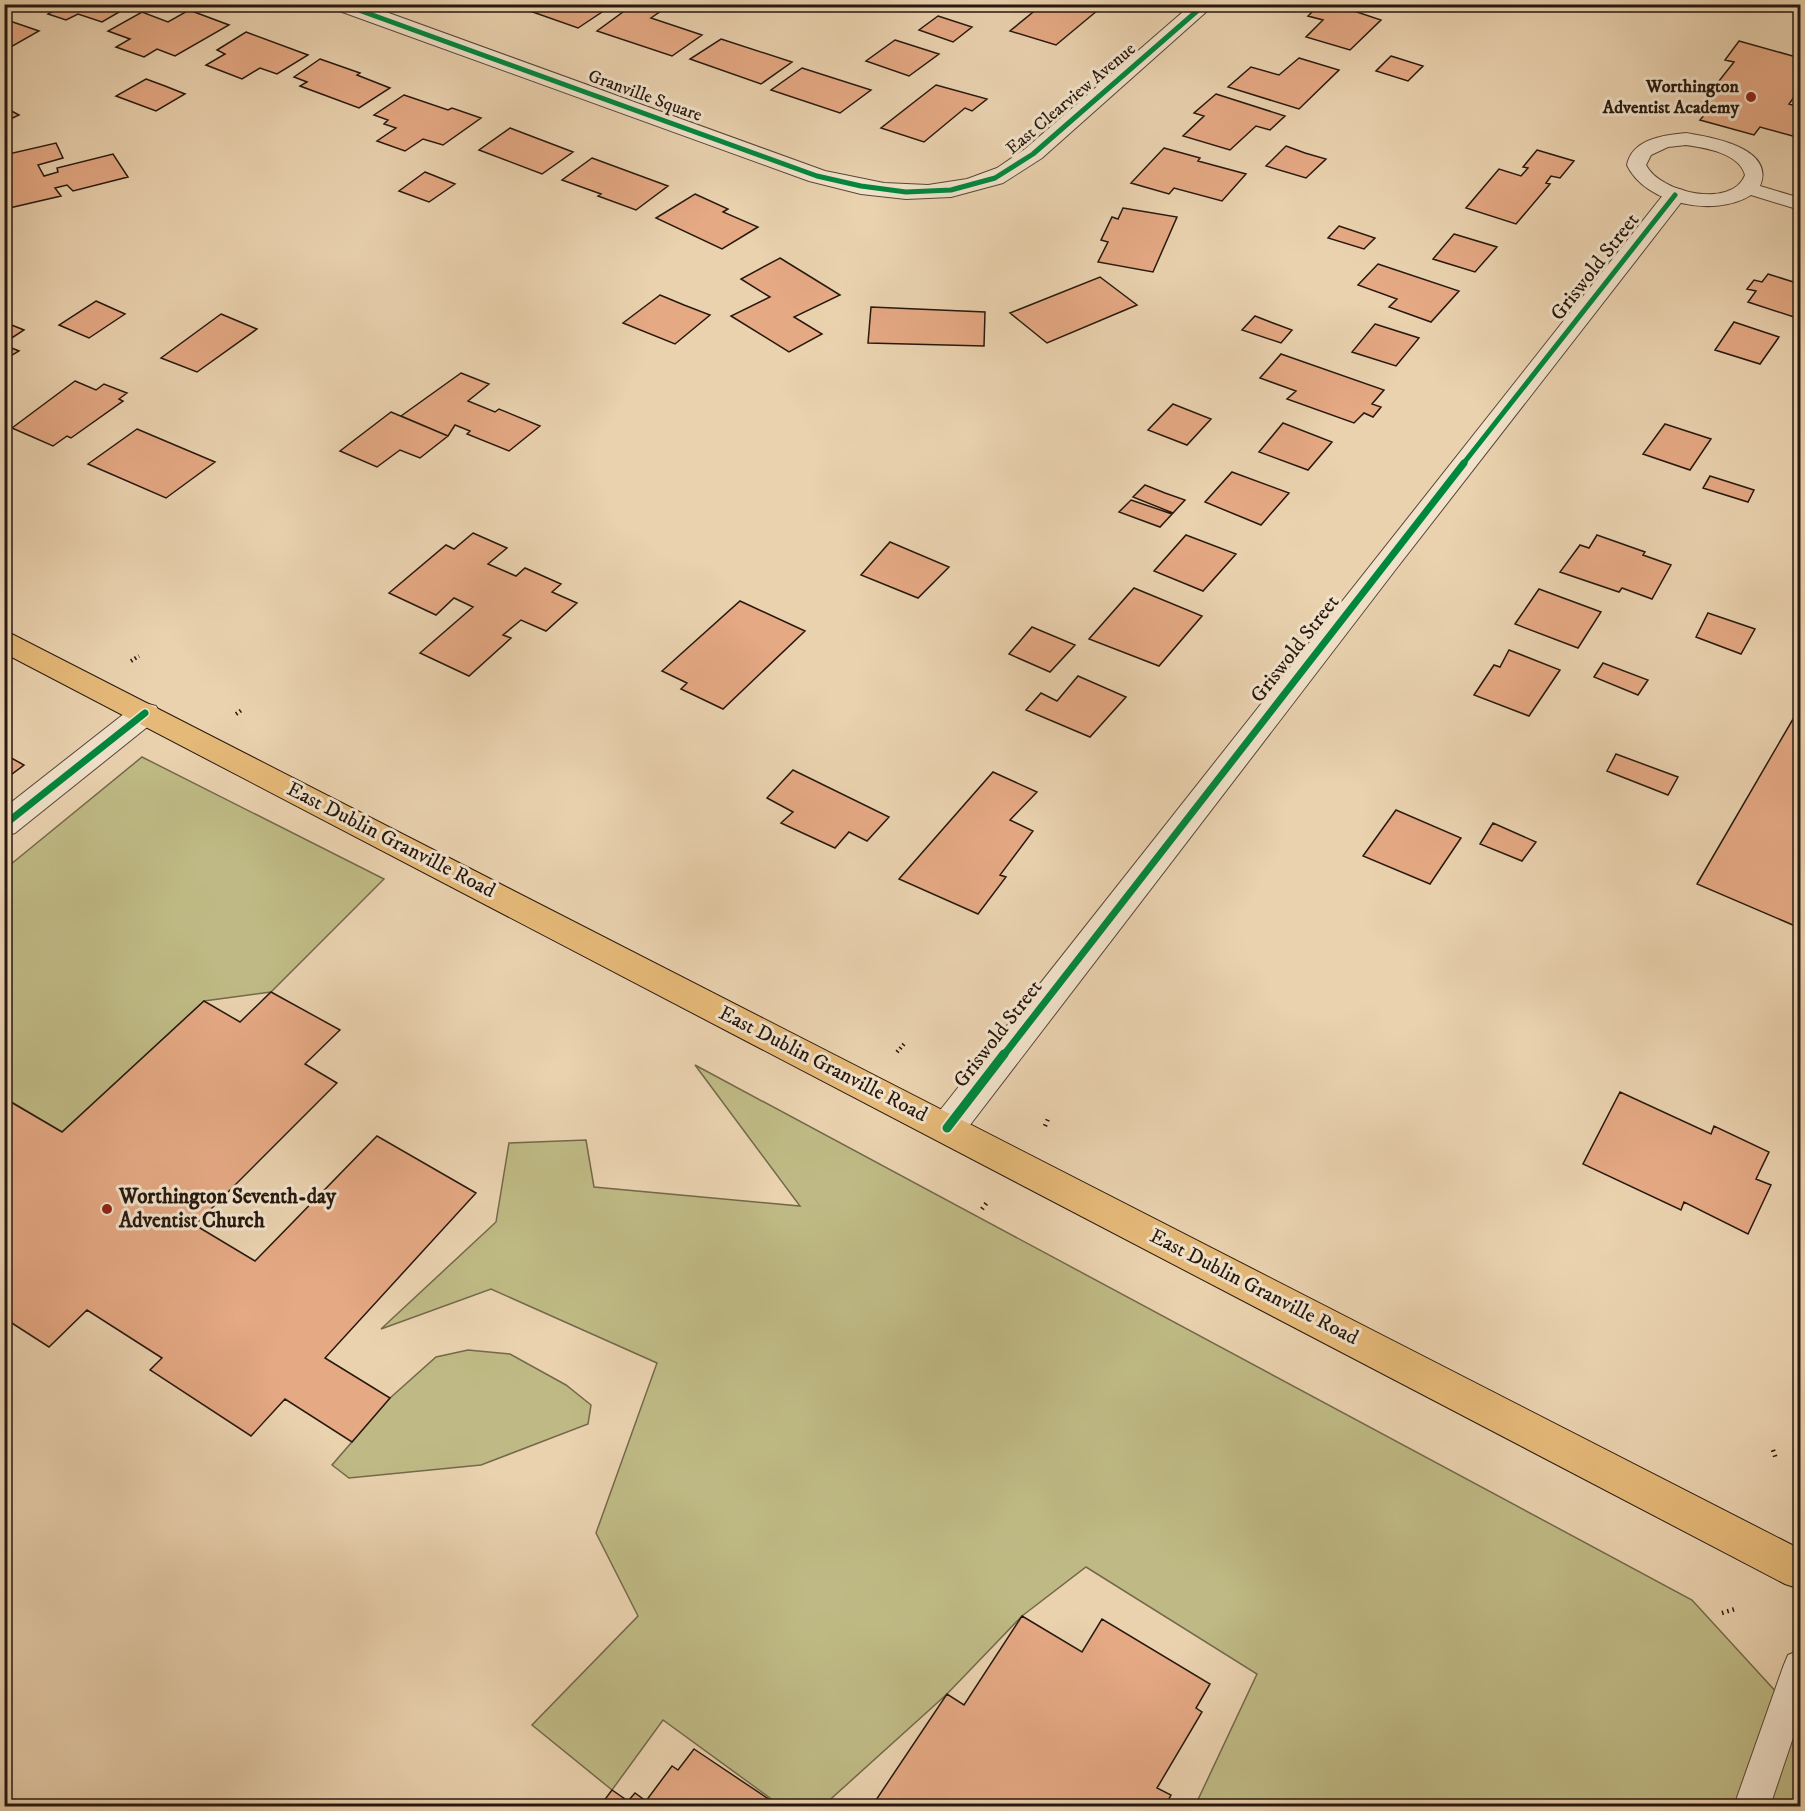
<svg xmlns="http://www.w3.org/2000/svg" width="1805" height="1811" viewBox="0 0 1805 1811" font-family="'IM FELL DW Pica',serif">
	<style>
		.green { fill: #bfba85; stroke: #73694a; stroke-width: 1.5 }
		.building { fill: #e5a984; stroke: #27180e; stroke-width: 1.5 }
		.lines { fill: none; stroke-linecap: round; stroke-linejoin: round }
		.lane-casing { stroke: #584636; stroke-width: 2 }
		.street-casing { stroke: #584636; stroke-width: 2 }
		.primary-casing { stroke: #27180e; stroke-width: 2 }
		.path-far1 { stroke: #27180e; stroke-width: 4; stroke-dasharray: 1.5 3; stroke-linecap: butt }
		.path { stroke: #27180e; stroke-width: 4.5; stroke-dasharray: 1.5 4; stroke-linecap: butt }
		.lane { fill: #f1e2cb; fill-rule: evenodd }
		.street { fill: #f1e2cb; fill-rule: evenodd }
		.primary { fill: #e5b978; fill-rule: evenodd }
		.cycleway-far2-casing { stroke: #f1e2cb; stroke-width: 8 }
		.cycleway-far1-casing { stroke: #f1e2cb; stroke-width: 10 }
		.cycleway-casing { stroke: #f1e2cb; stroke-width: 13 }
		.cycleway-far2 { stroke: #00873e; stroke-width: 5 }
		.cycleway-far1 { stroke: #00873e; stroke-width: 7 }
		.cycleway { stroke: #00873e; stroke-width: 9 }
		.poi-dot { fill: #8f2418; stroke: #f1e2cb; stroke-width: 2 }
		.labels { text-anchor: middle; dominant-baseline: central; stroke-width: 6; stroke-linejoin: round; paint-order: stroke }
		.far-poi-label { font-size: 18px; font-weight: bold; fill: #27180e; stroke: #f1e2cb; text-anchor: end }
		.far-street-label { font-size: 18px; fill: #27180e; stroke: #f1e2cb }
		.street-label { font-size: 21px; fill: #27180e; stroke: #f1e2cb }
		.poi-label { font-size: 21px; font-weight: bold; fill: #27180e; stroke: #f1e2cb; text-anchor: start }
	</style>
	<rect width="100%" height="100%" fill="#ead2af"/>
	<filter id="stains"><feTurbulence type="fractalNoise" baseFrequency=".00333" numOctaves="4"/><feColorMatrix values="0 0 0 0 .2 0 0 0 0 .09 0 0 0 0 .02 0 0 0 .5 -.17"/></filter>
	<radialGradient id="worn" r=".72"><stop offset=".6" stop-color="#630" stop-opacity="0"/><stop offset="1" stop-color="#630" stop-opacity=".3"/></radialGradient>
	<path class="green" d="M142,757L384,879L271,992L204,1001L62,1132L5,1098V869Z
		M695,1065L1692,1600L1800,1718V1806H1195L1257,1674L1086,1567L1022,1616L947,1694L823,1806H781L663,1720L612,1790L532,1725L638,1616L596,1533L657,1363L491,1289L381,1329L496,1222L509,1143L586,1140L594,1187L800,1206Z
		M468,1350L510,1354L566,1385L591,1405L588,1424L481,1465L349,1478L332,1465L390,1398L436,1357Z"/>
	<path class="building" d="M56,4H133L102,22L78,14L66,20L48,14L60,7Z
		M510,4H614L578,28Z
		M634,4H671L651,18L702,35L672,56L597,31Z
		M1043,4H1102L1104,5L1056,45L1010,31Z
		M1320,4H1333L1381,20L1350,50L1306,37L1323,20L1308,16Z
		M189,10L229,25L175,56L157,49L144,57L116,47L130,39L108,31L142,12L168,22Z
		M938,16L972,27L953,42L919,30Z
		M4,19L39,31L9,48L4,47Z
		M246,32L308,55L277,74L260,68L242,79L206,65L225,54L217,50Z
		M721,39L792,62L761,84L690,59Z
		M895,40L939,54L909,76L866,61Z
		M1739,41L1800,58V89L1789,104L1800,107V138L1760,127L1754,135L1700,120L1706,113L1696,110L1734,62L1725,60Z
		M1391,56L1423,66L1408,81L1376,71Z
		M1299,58L1339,70L1299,109L1228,87L1251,67L1279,75Z
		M320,59L360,73L357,75L390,88L359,108L300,86L307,82L294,77Z
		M802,68L871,90L840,113L771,90Z
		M146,79L165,86L185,94L156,111L116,96Z
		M936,85L987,99L972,111L965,108L924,142L881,128Z
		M1216,94L1285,116L1270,130L1256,126L1230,150L1183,136L1204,116L1194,113Z
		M404,95L448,110L452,108L481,118L443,145L423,139L405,151L377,141L396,128L384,124L388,120L374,115Z
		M4,107L19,115L4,122Z
		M510,128L573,152L542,174L479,150Z
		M56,143L63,158L38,165L44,176L58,172L57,168L113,154L128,177L73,191L67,185L55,188L61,196L5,209L4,155Z
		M1286,146L1305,153L1326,159L1306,178L1266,166Z
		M1164,148L1200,158L1198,161L1246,174L1222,201L1174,188L1169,194L1131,183Z
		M1537,150L1574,161L1560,178L1551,176L1546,183L1550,184L1516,224L1466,208L1499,169L1521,176L1528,168L1523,167Z
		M592,158L668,186L636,210L598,196L601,194L562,180Z
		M425,172L455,184L429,202L399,191Z
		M695,194L728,209L723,212L758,227L722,249L656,218Z
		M1123,208L1177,217L1153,272L1098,262L1108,242L1101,240L1112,217L1118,219Z
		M1339,226L1375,238L1364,249L1328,238Z
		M1454,234L1497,247L1475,272L1433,259Z
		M780,258L840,295L794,317L822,334L789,352L731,316L770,297L741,279Z
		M1378,264L1459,291L1431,322L1389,307L1397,299L1358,285Z
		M1768,274L1800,284V319L1748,302L1756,291L1747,289L1754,280L1762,282Z
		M1100,277L1137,305L1047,343L1010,313Z
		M660,295L684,305L710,315L675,344L623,323Z
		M96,301L125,314L89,338L59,325Z
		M871,307L985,312L984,346L868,343Z
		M221,314L257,329L197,372L161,358Z
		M1255,316L1273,323L1292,330L1281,343L1242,330Z
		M4,322L24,330L4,343Z
		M1734,322L1779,337L1760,364L1715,350Z
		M1375,324L1419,338L1396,366L1352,352Z
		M4,345L19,351L4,360Z
		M1281,354L1384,390L1372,404L1381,407L1373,417L1364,413L1354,423L1287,399L1296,391L1260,378Z
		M461,373L489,384L468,401L495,412L499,409L540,426L509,451L467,434L470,431L455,425L448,436L401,416Z
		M75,381L96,390L104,384L127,393L119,399L123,401L71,438L67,436L53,446L12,428Z
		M1173,404L1211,419L1187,445L1148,430Z
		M391,412L448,436L420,458L400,450L377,467L340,451Z
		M1283,423L1332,442L1308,470L1259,452Z
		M1665,424L1711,439L1690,470L1643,454Z
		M137,429L215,462L166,498L88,464Z
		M1232,472L1289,493L1261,525L1205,502Z
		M1710,476L1754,490L1748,502L1703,488Z
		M1145,485L1165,493L1185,500L1173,513L1133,497Z
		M1131,500L1172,514L1160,527L1119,512Z
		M473,533L507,548L488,564L516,576L525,568L561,584L552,592L577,603L546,631L521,620L503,635L511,638L469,676L420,653L473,607L454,598L436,615L389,593L446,545L454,549Z
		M1186,535L1236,554L1203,591L1154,571Z
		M1597,535L1645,552L1643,555L1671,565L1652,599L1622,588L1619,592L1560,572L1580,545L1589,548Z
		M890,542L949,567L918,598L861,575Z
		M1134,588L1202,616L1159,666L1089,639Z
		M1539,589L1601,612L1578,648L1515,624Z
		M740,601L805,631L723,709L681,689L687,683L662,671Z
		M1708,613L1755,629L1741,654L1696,637Z
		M1032,627L1075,645L1050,672L1009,654Z
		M1509,650L1560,670L1529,716L1474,695L1494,665L1500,667Z
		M1603,663L1648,680L1638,695L1594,677Z
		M1078,676L1126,697L1090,737L1026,710L1041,693L1057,701Z
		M1800,707V928L1697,884Z
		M4,754L24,765L4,780Z
		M1616,754L1678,777L1668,795L1607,771Z
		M793,770L889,817L867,841L849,832L835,848L781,823L793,812L767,798Z
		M993,772L1037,792L1010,820L1033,831L1000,875L1006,877L978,914L899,879Z
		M1396,810L1461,838L1430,884L1363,856Z
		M1493,823L1536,842L1522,861L1480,844Z
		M271,992L340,1030L305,1064L337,1083L195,1225L255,1261L377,1136L476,1193L325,1358L390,1398L352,1442L285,1399L251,1436L150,1370L162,1358L87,1310L49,1347L4,1318V1098L62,1132L204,1001L240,1022Z
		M1620,1092L1711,1134L1714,1126L1769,1152L1756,1179L1771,1185L1748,1234L1684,1202L1681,1210L1583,1164Z
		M1022,1616L1082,1652L1102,1619L1210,1684L1196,1708L1202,1712L1157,1788L1171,1795L1165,1806H872L947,1694L964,1705Z
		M694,1749L779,1806H600L612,1790L628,1801L635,1793L646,1801L672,1766L678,1770Z"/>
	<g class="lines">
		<g class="lane-casing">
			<path id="lane" d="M1686,133C1711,137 1776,148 1760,186L1800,198V210L1751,195C1715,218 1645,204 1627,165C1632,139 1664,135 1686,133ZM1686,145C1706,148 1739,153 1745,175C1732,209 1660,193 1646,165L1651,155L1668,147Z
				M1800,1650V1717L1770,1806H1734L1783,1667L1788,1655Z"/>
		</g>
		<g class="street-casing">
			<path id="street" d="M332,4H364L825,171L884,183L928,185L967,179L997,168L1025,149L1192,4H1215L1042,158L1003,183L951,197L906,199L861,194L809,181L334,9Z
				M1675,188L1683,190L1687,195L1683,200L1396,569L960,1138L947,1142L934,1138L929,1128L934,1118L1667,190Z
				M145,703L156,706L160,713L156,720L15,833L4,836V808L134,706Z"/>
		</g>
		<g class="primary-casing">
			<path id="primary" d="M4,630L1800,1549V1589L1785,1584L4,653Z"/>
		</g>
		<path class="path-far1" d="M131,661L139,656
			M236,714L243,709
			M897,1052L905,1043"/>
		<path class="path" d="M1045,1126L1048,1119
			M982,1209L988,1201
			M1773,1450L1776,1459
			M1722,1613L1735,1609"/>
		<use href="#lane" class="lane"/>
		<use href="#street" class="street"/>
		<use href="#primary" class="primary"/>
		<g class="cycleway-far2-casing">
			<path id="cycleway-far2" d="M342,4L817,176L861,186L906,192L951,190L995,178L1033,154L1205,4
				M1463,464L1675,195"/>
		</g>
		<g class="cycleway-far1-casing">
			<path id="cycleway-far1" d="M4,825L145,713
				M1003,1056L1464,463"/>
		</g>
		<g class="cycleway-casing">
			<path id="cycleway" d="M947,1128L1004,1054"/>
		</g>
		<use href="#cycleway-far2" class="cycleway-far2"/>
		<use href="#cycleway-far1" class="cycleway-far1"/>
		<use href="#cycleway" class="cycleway"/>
	</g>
	<g class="poi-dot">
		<circle cx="1751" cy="97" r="6"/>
		<circle cx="107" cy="1209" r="6"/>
	</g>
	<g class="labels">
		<g class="far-poi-label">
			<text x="1739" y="87">Worthington<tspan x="1739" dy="21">Adventist Academy</tspan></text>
		</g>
		<g class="far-street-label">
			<text transform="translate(645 96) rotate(20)">Granville Square</text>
			<text transform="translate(1071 99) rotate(-40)">East Clearview Avenue</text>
		</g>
		<g class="street-label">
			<text transform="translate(1595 267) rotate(-52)">Griswold Street</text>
			<text transform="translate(1295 649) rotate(-52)">Griswold Street</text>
			<text transform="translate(391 840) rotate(27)">East Dublin Granville Road</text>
			<text transform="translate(998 1034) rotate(-52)">Griswold Street</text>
			<text transform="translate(823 1064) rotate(27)">East Dublin Granville Road</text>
			<text transform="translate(1254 1287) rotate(27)">East Dublin Granville Road</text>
		</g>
		<g class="poi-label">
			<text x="119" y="1197">Worthington Seventh-day<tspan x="119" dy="24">Adventist Church</tspan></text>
		</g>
	</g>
	<rect width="1805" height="1811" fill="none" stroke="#ead2af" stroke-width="24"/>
	<rect x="6" y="6" width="1793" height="1799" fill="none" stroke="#27180e" stroke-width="3"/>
	<rect x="12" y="12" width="1781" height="1787" fill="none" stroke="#27180e" stroke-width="1.5"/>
	<rect width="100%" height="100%" filter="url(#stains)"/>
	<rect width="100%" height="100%" fill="url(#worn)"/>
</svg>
